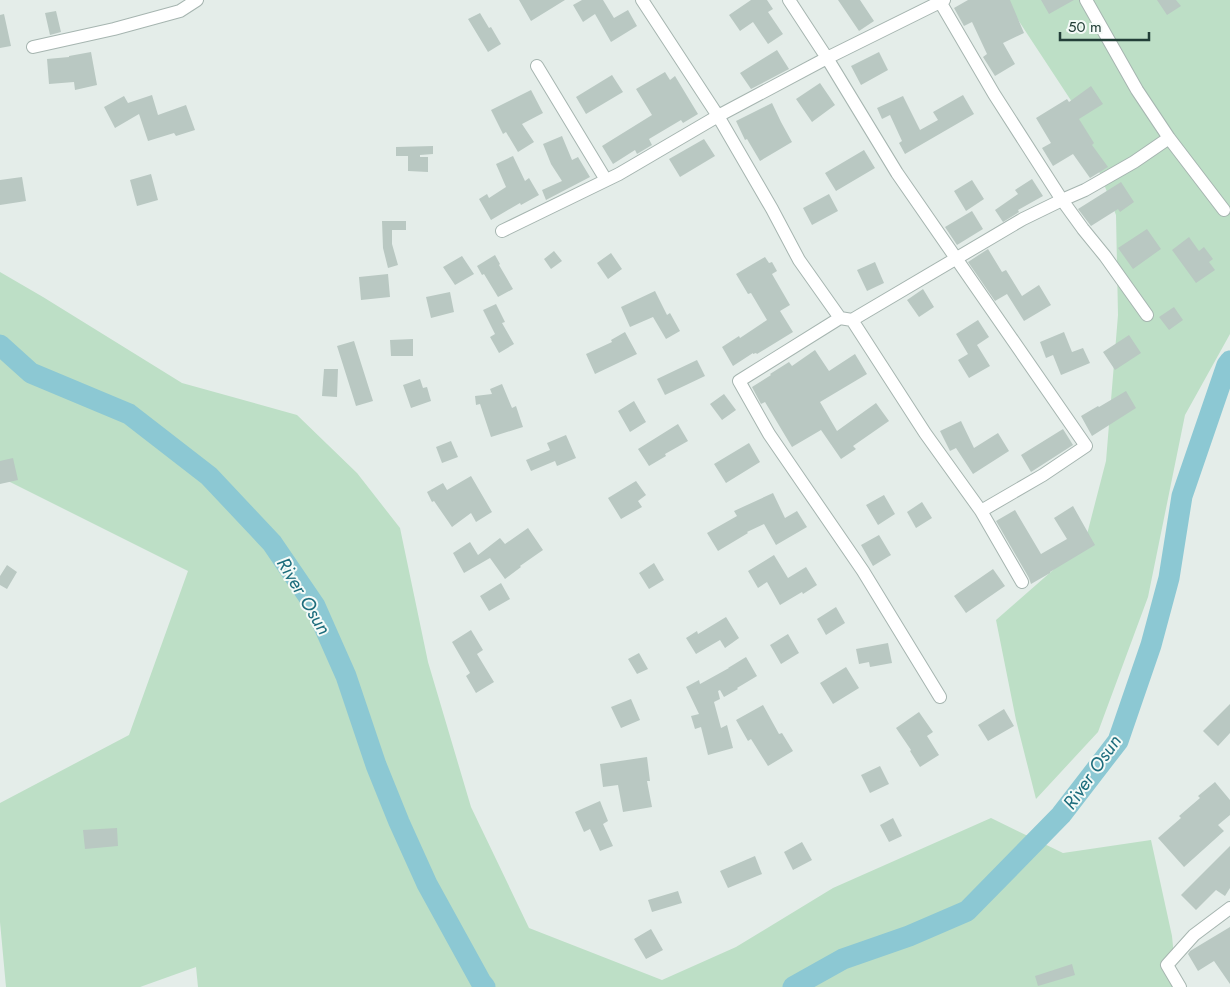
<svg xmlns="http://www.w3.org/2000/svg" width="1230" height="987" viewBox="0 0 1230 987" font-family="Jost,sans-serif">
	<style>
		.green { fill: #bddfc6 }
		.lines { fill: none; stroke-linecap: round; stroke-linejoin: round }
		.river { stroke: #8cc8d3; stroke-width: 21 }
		.building { fill: #b9c8c2 }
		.street-casing { stroke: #a6b5b0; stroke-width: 14 }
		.street { stroke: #fff; stroke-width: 12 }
		.labels { text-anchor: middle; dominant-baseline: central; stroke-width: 4; stroke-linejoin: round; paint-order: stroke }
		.water-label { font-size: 19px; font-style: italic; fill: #1c6c7c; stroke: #f4faf7 }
	</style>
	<rect width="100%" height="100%" fill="#e4ede9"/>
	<path class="green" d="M1005,0H1230V334L1185,415L1148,597L1098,732L1036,799L1016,720L996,620L1085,542L1106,461L1118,315L1116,215L1072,102Z
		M0,272L43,297L182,383L297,415L357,473L400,528L428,662L471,807L529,928L662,980L736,947L833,888L991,818L1063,853L1151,840L1172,936L1177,987H198L196,967L140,987H6L0,922V803L129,735L188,571L0,477Z"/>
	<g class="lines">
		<path class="river" d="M0,345L31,373L129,414L209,476L272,543L315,606L346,676L376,765L399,822L427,884L481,982L485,987
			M793,987L843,959L909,936L967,911L1061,815L1118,741L1151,645L1169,578L1182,496L1227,365L1230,361"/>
	</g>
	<path class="building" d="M519,0H565L531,21Z
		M582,0H603L614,18L628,10L637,26L611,42L595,14L583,22L573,5Z
		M751,0H767L773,9L768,12L783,34L768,44L753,22L740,31L729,15Z
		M838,0H860L874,21L859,31Z
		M968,0H1010L1024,33L1003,43L1015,64L995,76L983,57L987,54L972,22L964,26L954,8Z
		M1041,0H1074L1049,14Z
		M1157,0H1176L1181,6L1167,15Z
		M56,11L61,32L50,35L45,13Z
		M480,13L489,28L491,27L501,44L488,52L468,19Z
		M4,14L11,46L0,48V15Z
		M777,50L789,69L751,89L740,73Z
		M91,52L97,85L75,90L74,82L49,84L47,59L69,57V56Z
		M879,52L888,70L861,85L851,66Z
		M665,72L670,80L675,76L698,114L683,123L681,120L649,139L652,145L637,154L635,150L613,164L602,146L652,115L636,89Z
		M612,75L623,92L586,114L576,97Z
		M820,83L835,105L812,122L796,99Z
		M1091,86L1103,104L1079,119L1094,143L1092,145L1108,167L1090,178L1073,154L1053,166L1042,148L1051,143L1036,118L1067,99L1069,102Z
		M531,90L543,113L522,124L534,142L518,152L506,132L503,134L491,110Z
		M152,95L158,115L186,105L195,130L176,136L174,133L148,141L139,114L115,128L104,107L124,96L128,103Z
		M963,95L974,114L905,154L899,143L902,141L890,115L882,119L877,108L903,96L920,130L938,120L933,112Z
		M772,103L781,122L792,142L760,161L747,139L745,140L736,121Z
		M562,136L572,160L578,157L590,177L546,200L542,190L562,181L551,164L543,144Z
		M704,139L715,156L680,177L669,159Z
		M433,146V154L420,155V157H428V172L408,171V156H396V147Z
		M864,150L875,168L836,191L825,173Z
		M513,156L525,181L529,178L539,195L521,205L520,203L491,220L479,199L487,194L489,198L506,187L496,164Z
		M151,174L158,200L137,206L130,180Z
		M22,177L26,201L0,205V180Z
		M1032,179L1043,196L1018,210L1019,212L1003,222L995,210L1018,194L1015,190Z
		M972,180L984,199L966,211L954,191Z
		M1121,182L1134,202L1120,212L1118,209L1091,226L1078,209Z
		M829,194L838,211L812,225L803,208Z
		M972,211L983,229L957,245L945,227Z
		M382,221H406V230H392V244L398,265L388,268L383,248Z
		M1147,229L1161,249L1133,269L1118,248Z
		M1189,237L1199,251L1204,247L1213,259L1209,262L1215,270L1196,283L1172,250Z
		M988,249L1002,272L1006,270L1022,296L1039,285L1051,305L1024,321L1007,294L995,301L968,262Z
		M554,251L562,261L551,269L544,259Z
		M611,253L622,269L608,279L597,263Z
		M495,255L500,264L499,265L513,289L498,297L484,274L482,275L477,266Z
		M462,256L474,274L455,285L443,267Z
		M765,257L769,263L772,262L777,271L772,274L790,305L780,311L793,332L757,354L756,353L753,354V353L733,366L722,347L739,336L740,338L767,320L751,293L748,294L736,274Z
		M875,262L884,283L867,291L857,270Z
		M388,274L390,297L361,300L359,277Z
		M923,289L934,307L919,317L907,300Z
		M655,291L667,315L670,313L680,331L666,339L653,317L630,327L621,307Z
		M450,292L454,312L431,318L426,297Z
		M496,304L505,322L502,323L514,344L499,353L490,337L495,334L483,310Z
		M1174,307L1183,320L1169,330L1159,317Z
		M978,320L989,337L977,345L990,366L969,378L958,360L968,354L956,334Z
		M625,332L637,354L595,374L586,354L612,342L611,340Z
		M1064,332L1072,352L1083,348L1090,363L1061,375L1053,355L1046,358L1040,342Z
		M1129,335L1141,353L1115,370L1103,352Z
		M413,339V356H391L390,340Z
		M354,341L373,401L356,406L337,346Z
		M815,350L829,371L855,354L867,374L820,402L837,431L876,403L889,421L853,446L856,449L841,459L821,430L792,447L765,402L761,404L752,387L771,375L770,374L789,362L792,366Z
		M697,360L705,376L665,395L657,379Z
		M324,369H338L337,397L322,396Z
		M420,379L423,388L427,387L431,401L411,408L403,385Z
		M502,384L512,408L516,406L523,427L491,437L480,404L476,405L475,396L492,394L490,389Z
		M1126,391L1136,408L1092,436L1081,416L1098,406L1099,407Z
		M724,394L736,410L722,420L710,404Z
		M634,401L646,422L630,432L618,411Z
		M961,421L974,448L998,433L1009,451L973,474L956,448L950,451L940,431Z
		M678,424L688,441L665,454L666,456L649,466L638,449Z
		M1063,429L1073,445L1031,472L1021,455Z
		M566,435L576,458L557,466L555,461L531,471L526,460L550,450L547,443Z
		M451,441L458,457L442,463L436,447Z
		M749,443L760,462L726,483L714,464Z
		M13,458L18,480L0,484V461Z
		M471,476L492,512L476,522L471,513L452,527L434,501L432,502L427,492L443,483L447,490Z
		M636,481L646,495L638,501L642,507L621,519L608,498Z
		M773,493L785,518L797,511L807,527L776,545L764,524L747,532L748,533L718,551L707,533L737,516L734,511Z
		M884,495L895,514L878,525L866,505Z
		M922,502L932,518L916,528L907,512Z
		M1073,506L1095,545L1050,572V573L1031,584L1029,578L996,521L1015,510L1041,554L1067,539L1054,518Z
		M528,528L543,550L520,566L521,567L505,579L490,558L464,573L453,553L470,542L478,555L500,538L505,544Z
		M879,535L891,555L873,566L861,545Z
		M774,555L788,578L806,567L817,585L803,594L802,592L780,605L767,582L758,588L748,571Z
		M654,563L664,580L649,589L639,573Z
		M7,565L17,572L7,589L0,585V576Z
		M993,569L1005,586L966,613L954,596Z
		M501,583L510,599L489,611L480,596Z
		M836,607L845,623L826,635L817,619Z
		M726,617L739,638L725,648L720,640L696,654L686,638L697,631L698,634Z
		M471,630L483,650L477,654L494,682L476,693L466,676L470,673L452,642Z
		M788,634L799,653L781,664L770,645Z
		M888,643L892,663L870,667L869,662L859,664L856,649Z
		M639,653L648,669L637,674L628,659Z
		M746,657L757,676L737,688L738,689L724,697L720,690L718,691L720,699L714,702L721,728L727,725L733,748L708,755L701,727L695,729L691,716L699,714L686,687L699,680L700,684L729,668H728Z
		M846,667L859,688L833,704L820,683Z
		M631,699L640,720L621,728L611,707Z
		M1230,704V733L1218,746L1203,731Z
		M763,705L779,734L782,733L793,751L768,766L751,739L748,741L736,720Z
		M1004,709L1014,726L988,741L978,725Z
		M919,712L933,732L927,736L939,755L920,767L910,751L911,750L896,728Z
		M647,757L650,781H647L652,807L623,812L618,785L603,787L600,764Z
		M880,766L889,784L870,793L861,775Z
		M1215,782L1230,800V815L1218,825L1224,831L1184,867L1158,838L1181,818L1179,816L1200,798L1198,796Z
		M600,801L608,821L603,824L613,846L600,851L590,829L584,832L575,812Z
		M893,818L902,836L889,842L880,825Z
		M117,828L118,846L85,849L83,830Z
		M802,842L812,860L793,870L784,852Z
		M1230,846V888L1225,896L1216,890L1196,910L1181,895Z
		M755,856L762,874L728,888L720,871Z
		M678,891L682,903L652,912L648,900Z
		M1230,927V984L1214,961L1198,971L1188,954L1190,951Z
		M651,929L663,950L646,959L634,939Z
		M1072,964L1075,975L1038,986L1035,976Z"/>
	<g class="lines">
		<g class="street-casing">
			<path id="street" d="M642,0L718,116L772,209L799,260L840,318
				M789,0L827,58L897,173L1086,446L1043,475L981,511
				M939,0L994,94L1062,200L1083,229L1105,256L1147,315
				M1086,0L1137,90L1169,138L1224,210
				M33,47L114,29L180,11L197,0
				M537,66L606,180
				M502,231L619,174L718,116L827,58L944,0
				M852,320L1023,219L1062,200L1085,190L1134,162L1169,138
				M940,697L863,571L769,434L739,381L840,318L852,320L925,433L981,511L1022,582
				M1180,987L1167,965L1194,935L1230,908"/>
		</g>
		<use href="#street" class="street"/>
	</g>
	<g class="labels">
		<g class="water-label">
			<text transform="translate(304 596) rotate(59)">River Osun</text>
			<text transform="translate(1092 772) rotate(-55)">River Osun</text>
		</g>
	</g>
	<path d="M1060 32v8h89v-8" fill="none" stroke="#233f38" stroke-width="2.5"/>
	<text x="1068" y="32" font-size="15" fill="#233f38" stroke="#f4faf7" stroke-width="4" paint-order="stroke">50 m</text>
</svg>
